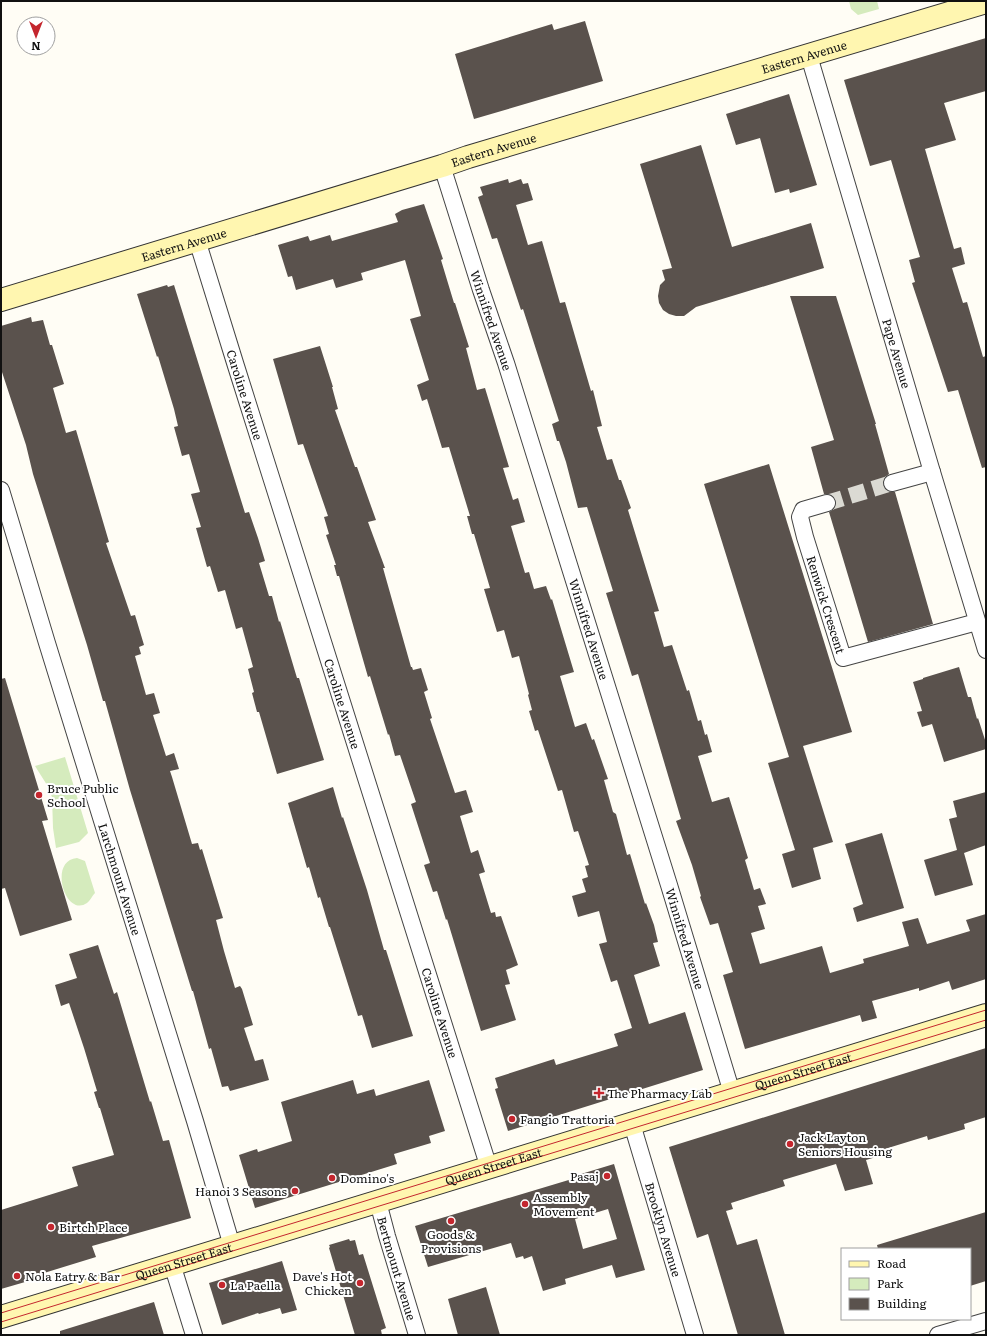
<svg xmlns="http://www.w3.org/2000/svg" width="987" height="1336" viewBox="0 0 987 1336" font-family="Literata,serif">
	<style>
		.green { fill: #d5ebbd }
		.building { fill: #5a524d; fill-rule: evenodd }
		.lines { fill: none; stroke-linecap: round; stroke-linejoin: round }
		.minor-tunnel { stroke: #dbdad3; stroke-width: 16; stroke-dasharray: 16 8; stroke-linecap: butt }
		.minor-casing { stroke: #444; stroke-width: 18 }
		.secondary-casing { stroke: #333; stroke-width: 24 }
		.minor { stroke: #fff; stroke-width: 16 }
		.secondary { stroke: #fff6b0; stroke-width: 22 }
		.tram { stroke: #c4262e; stroke-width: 1 }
		.poi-dot { fill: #c4262e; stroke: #fff; stroke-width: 1.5 }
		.labels { text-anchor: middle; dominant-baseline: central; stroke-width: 4; stroke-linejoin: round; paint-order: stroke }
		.street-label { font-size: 12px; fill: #111; stroke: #fff }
		.poi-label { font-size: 12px; fill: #111; stroke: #fff; text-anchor: start }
	</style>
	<rect width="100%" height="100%" fill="#fffdf5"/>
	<path class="green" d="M849,1H877L879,9L858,15L851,9Z
		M65,757L88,833L79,842L56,848L53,828L52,797L47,785L35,766Z
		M77,858L85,861L95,893C92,896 90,901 87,903C65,918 48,860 77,858Z"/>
	<path class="building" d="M585,21L603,81L474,119L455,54L552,24L554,30Z
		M986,38V91L944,103L956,140L925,149L954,249L961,247L965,264L952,268L963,303L967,302L983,357L986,356V467L982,468L958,390L948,392L912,283L915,282L909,260L920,257L891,160L870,166L844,80Z
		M789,94L817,185L790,193L789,189L775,193L760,138L736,145L726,114Z
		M701,145L732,247L811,223L824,268L696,307L684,316H676L669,314L663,310L659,303L658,296L660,285L665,280L662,270L672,268L640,164Z
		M508,179L509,183L521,179L523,184L528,183L533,200L516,205L528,245L542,241L560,303L565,302L591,391L593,390L602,426L597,427L607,460L612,459L619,480H621L631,508L628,510L659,611L654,612L664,647L672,645L687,691L689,690L698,721L701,720L705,735L707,734L712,752L698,756L712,802L729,797L748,858L745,860L754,890L760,888L766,904L758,906L765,929L751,933L760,964L822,946L830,973L864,963L863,959L909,946L902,922L918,918L927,944L970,931L966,920L986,914V979L952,990L949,981L919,991V988L872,1001L877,1018L862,1022L860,1015L745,1049L723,975L733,972L718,923L710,925L700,897L701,896L692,865L676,821L681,819L638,674L632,676L606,593L613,591L587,507L578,508L566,462L559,441H557L552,424L559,421L523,309L521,310L497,238L492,239L478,197L483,195L480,187Z
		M424,204L443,259L441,260L454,303H455L469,347L466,348L477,390L485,388L509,467L503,468L513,500L518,498L525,522L511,526L525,573L529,572L534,589L546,586L551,600L552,599L574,672L560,676L575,727L586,723L592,740L594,739L608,779L604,780L613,812L616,814L627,855L630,854L645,904L646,903L654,925L658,942L653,943L660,966L634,975L649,1024L685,1012L703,1070L508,1131L495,1089L498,1088L495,1078L554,1059L556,1065L618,1046L614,1034L632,1028L617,980L611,982L599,944L607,942L599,911L578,917L572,896L586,892L582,879L588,877L585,866L589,865L578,831L574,832L562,790L558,791L538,730L535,731L529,711L532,710L528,695L529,694L519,656L512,658L504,630L497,632L484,589L490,588L474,534H472L467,516H470L449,447L442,448L427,399L422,401L417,385L429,380L410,319L421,316L405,260L361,273L363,280L336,288L333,279L296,290L292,276L288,277L278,245L308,236L310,241L330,235L332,241L398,222L395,214L402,210Z
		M167,285L168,287L174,285L245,513L249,512L258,538L265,561L259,563L269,596H272L279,622L280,621L297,678H299L324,760L277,774L259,712H257L252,693L254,692L248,669L253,667L242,627L236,629L225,590L218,592L210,566L207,567L196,528L201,527L191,494L200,492L189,454L182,456L174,427L178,426L174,409L158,356L157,357L137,294Z
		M790,296H836L876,424H875L889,474L885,477L883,480V486L886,490L889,492H895L933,624L868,642L829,512L834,509L836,506V501L833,496L829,494H824L811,447L834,440Z
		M31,317L32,322L43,320L50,345H52L64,384L53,388L66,433L76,430L109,542L106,543L131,616L135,615L144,645L139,647L141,654L135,656L146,695L154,693L160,713L153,715L166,756L174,753L179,769L170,771L172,777L192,844L198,843L200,850L202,849L223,918L216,920L224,951L235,988L240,986L242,989L253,1025L244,1028L255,1061L263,1059L269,1080L230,1091L228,1086L222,1087L211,1048L209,1049L193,991H192L130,790L105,701H103L87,645L33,474L26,445L1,369V326Z
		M320,346L333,387H332L338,409L335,410L355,467H357L376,520L368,522L385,568H383L411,667H412L413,670L421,668L428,690L424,692L432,718L430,719L455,793L466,790L473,812L460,816L471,853L478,850L485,872L479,874L491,913L495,912L496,917L501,916L518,965L506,970L510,984L505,985L516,1020L481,1031L447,919L446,920L437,891L433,892L424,865L430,863L411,804L416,802L400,755L395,756L389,734L388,735L370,676L368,677L339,576H337L334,565H336L326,535L329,534L324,517L328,516L303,444L298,445L273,359Z
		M769,464L852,732L803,746L833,842L813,848L821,879L792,888L782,854L795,850L768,763L789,757L704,484Z
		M959,667L968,697H971L977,719L978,718L986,743V749L944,762L932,724L922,727L917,712L922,711L913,682L923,679V678Z
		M5,678L48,820L42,821L72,920L20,936L5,888L1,889V679Z
		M333,787L342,818L343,817L367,890L384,950H386L413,1036L372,1048L362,1015L358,1016L330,927H329L320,897L318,898L309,867L307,868L288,803Z
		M986,792V845L964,853L973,885L935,896L924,860L957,850L949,819L957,817L953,801Z
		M882,833L904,908L857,922L853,908L863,904L845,844Z
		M98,945L114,994L117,992L150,1102L151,1101L163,1141L169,1140L191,1218L92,1246L96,1257L31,1277L32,1280L1,1289V1210L78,1186L72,1167L114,1155L100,1108H99L94,1092L97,1091L84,1048L69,1003L61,1006L55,985L77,978L69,954Z
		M986,1048V1117L964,1124L965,1129L928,1140L927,1136L875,1152L876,1157L866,1160L873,1184L845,1191L836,1164L783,1180L785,1186L731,1203L733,1209L726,1211L737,1245L757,1239L785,1335H738L708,1234L697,1238L669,1147Z
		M353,1080L357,1094L374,1089L376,1096L429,1080L445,1131L429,1136L431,1143L394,1154L397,1164L255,1208L239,1155L257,1149L258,1152L292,1141L281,1102Z
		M614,1164L645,1270L616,1278L612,1265L565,1279L566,1284L543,1291L532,1256L524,1259L523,1256L516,1258L511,1243L428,1267L415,1226L582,1176L581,1174ZM608,1209L617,1239L583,1249L575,1219Z
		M986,1212V1281L970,1286V1249H878L877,1245Z
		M349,1239L350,1241L355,1240L359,1255L363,1254L386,1328L381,1330L382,1335H355L329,1248L330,1247L329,1245Z
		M282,1261L297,1310L282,1314L280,1308L259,1314L258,1313L222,1325L209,1283Z
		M486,1287L500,1335H458L448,1299Z
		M154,1302L164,1335H60V1331Z"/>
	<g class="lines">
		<path class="minor-tunnel" d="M827,503L892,483"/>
		<g class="minor-casing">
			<g id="minor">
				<path id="s1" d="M809,56L932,472L986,650"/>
				<path id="s2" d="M442,166L481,290L506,363L669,885L732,1093"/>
				<path id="s3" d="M197,240L236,366L489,1168"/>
				<path d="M892,483L932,472"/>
				<path id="s4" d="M1,490L47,643L195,1121L232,1246"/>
				<path id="s5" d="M827,503L803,510L800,517L805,537L843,658L977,622"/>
				<path id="s6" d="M632,1124L695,1335"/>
				<path id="s7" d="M378,1202L387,1236L417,1335"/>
				<path d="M172,1264L194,1335"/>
				<path d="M938,1335L986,1321"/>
			</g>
		</g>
		<g class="secondary-casing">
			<g id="secondary">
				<path id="s8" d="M1,300L442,166L468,157L986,2"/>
				<path id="s9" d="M1,1317L986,1015"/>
			</g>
		</g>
		<use href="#minor" class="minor"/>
		<use href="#secondary" class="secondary"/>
		<path class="tram" d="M1,1313L986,1010
			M1,1322L986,1020"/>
	</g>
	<g class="poi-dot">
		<circle cx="39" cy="795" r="4"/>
		<path d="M597 1087h4v4h4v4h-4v4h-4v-4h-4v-4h4z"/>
		<circle cx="512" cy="1119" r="4"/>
		<circle cx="790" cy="1144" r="4"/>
		<circle cx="607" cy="1176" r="4"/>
		<circle cx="332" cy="1178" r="4"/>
		<circle cx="295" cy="1191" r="4"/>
		<circle cx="525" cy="1204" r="4"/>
		<circle cx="451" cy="1221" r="4"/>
		<circle cx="51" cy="1227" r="4"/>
		<circle cx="17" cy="1276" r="4"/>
		<circle cx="360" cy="1283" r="4"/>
		<circle cx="222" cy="1285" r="4"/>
	</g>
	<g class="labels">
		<g class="street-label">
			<text stroke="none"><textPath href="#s8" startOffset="839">Eastern Avenue</textPath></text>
			<text stroke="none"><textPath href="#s8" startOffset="515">Eastern Avenue</textPath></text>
			<text stroke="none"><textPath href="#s8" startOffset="191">Eastern Avenue</textPath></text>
			<text stroke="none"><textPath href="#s2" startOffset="162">Winnifred Avenue</textPath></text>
			<text stroke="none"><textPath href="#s1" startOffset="310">Pape Avenue</textPath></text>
			<text stroke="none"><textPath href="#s3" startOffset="162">Caroline Avenue</textPath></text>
			<text stroke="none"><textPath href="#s5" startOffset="124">Renwick Crescent</textPath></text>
			<text stroke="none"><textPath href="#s2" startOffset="486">Winnifred Avenue</textPath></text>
			<text stroke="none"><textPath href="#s3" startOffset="486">Caroline Avenue</textPath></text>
			<text stroke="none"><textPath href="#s4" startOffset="407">Larchmount Avenue</textPath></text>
			<text stroke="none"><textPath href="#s2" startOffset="810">Winnifred Avenue</textPath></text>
			<text stroke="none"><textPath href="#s3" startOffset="810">Caroline Avenue</textPath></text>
			<text stroke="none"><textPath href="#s9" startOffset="839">Queen Street East</textPath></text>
			<text stroke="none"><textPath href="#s9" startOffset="515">Queen Street East</textPath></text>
			<text stroke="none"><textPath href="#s6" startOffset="110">Brooklyn Avenue</textPath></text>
			<text stroke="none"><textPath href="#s9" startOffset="191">Queen Street East</textPath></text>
			<text stroke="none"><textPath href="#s7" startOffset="69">Bertmount Avenue</textPath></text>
		</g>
		<g class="poi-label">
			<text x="47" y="788">Bruce Public<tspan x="47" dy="14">School</tspan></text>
			<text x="607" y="1093">The Pharmacy Lab</text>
			<text x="520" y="1119">Fangio Trattoria</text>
			<text x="798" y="1137">Jack Layton<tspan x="798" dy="14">Seniors Housing</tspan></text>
			<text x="599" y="1176" text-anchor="end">Pasaj</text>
			<text x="340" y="1178">Domino's</text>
			<text x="287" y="1191" text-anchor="end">Hanoi 3 Seasons</text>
			<text x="533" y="1197">Assembly<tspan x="533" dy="14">Movement</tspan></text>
			<text x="59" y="1227">Birtch Place</text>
			<text x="451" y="1234" text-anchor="middle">Goods &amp;<tspan x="451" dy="14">Provisions</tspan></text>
			<text x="25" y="1276">Nola Eatry &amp; Bar</text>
			<text x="352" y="1276" text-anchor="end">Dave's Hot<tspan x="352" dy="14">Chicken</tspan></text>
			<text x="230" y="1285">La Paella</text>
		</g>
	</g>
	<rect width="987" height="1336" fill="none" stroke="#111111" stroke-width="4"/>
	<rect x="841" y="1248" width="130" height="72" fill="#ffffff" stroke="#a0a0a0"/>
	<rect x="849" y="1261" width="20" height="6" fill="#fff6b0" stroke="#a0a0a0"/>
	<text x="877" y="1268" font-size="12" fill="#111111">Road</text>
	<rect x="849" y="1278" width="20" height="12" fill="#d5ebbd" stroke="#a0a0a0"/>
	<text x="877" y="1288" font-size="12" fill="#111111">Park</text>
	<rect x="849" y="1298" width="20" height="12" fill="#5a524d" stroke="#a0a0a0"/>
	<text x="877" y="1308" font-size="12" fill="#111111">Building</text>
	<g transform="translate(36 36) rotate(180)"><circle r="19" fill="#ffffff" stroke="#a0a0a0"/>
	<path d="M0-3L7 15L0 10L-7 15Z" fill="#c4262e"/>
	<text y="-6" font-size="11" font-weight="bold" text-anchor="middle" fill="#111111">N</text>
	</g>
</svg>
